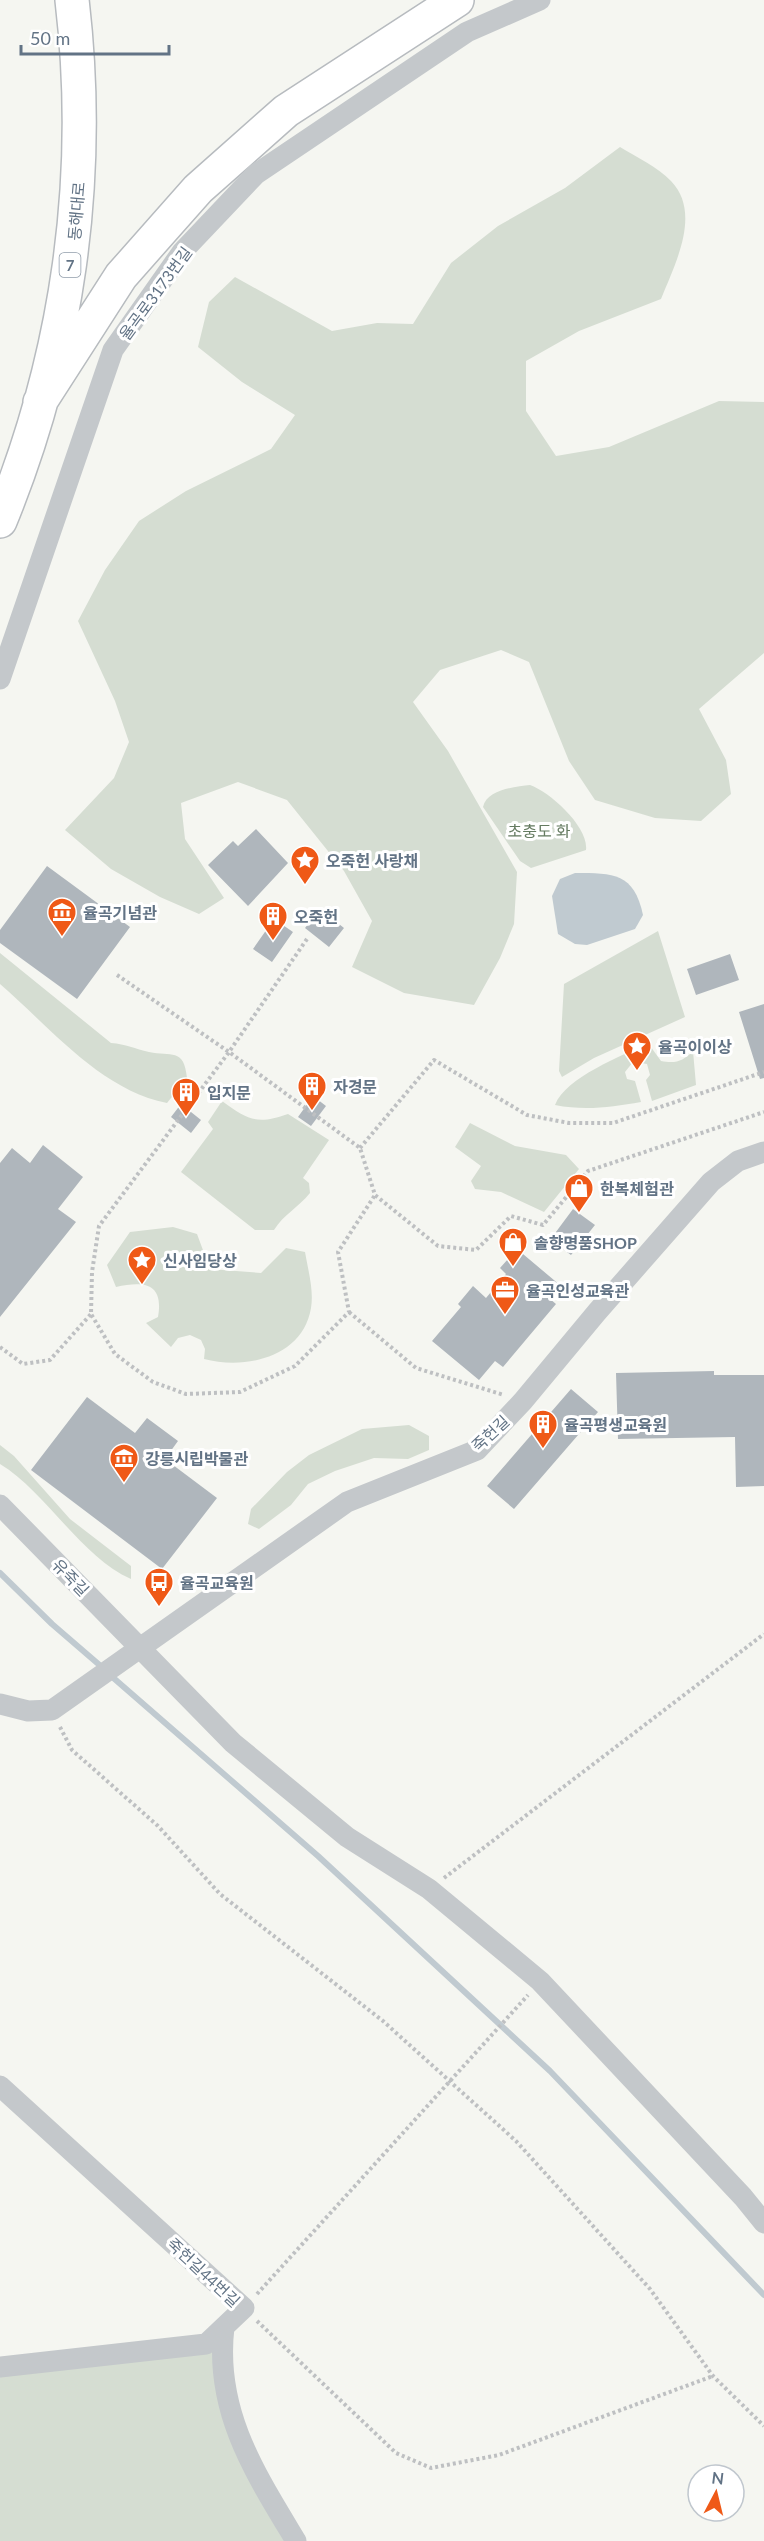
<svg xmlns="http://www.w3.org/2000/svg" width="764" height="2541" viewBox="0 0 764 2541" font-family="Lato,'Noto Sans KR',sans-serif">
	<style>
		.green { fill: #d5ddd2 }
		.water { fill: #c0cad0 }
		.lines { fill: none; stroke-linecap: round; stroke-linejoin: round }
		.stream { stroke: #c0cad0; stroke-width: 6 }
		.building { fill: #afb6bc }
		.primary-casing { stroke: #b7bbbf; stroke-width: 36 }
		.path { stroke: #bec0c2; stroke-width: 4; stroke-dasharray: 3 3; stroke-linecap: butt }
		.street { stroke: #c4c8cb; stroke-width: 21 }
		.primary { stroke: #fff; stroke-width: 33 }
		.labels { text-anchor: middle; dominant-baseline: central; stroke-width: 6; stroke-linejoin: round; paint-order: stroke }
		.shield { fill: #fff; stroke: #919daa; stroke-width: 1.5 }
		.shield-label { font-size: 15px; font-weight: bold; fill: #627385 }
		.street-label { font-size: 16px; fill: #627385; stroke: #fff }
		.park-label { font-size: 16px; fill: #657b61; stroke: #fff }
		.poi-label { font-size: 16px; font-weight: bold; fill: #627385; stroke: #fff; text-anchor: start }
	</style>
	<rect width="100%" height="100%" fill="#f5f6f1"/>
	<path class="green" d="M620,147C636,157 658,167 671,181C702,213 675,264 661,299L579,331L526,361V411L556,456L609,447L719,401L764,402V653L699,709L726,760L731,794L701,821L655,818L595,800L569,761L529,662L501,650L440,670L413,702L448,751L517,872L514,924L500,958L474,1005L404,993L352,967L372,921L344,871L287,800L238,782L181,803L185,839L224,898L199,914L160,897L111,869L65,830L114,778L129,742L115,701L78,621L105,570L139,521L186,491L271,449L295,415L242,382L198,347L209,302L235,277L332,331L377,323L413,324L451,263L498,226L565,188Z
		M530,785C550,792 589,827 586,850L531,868L520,861L483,807C487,789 515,787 530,785Z
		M658,931L685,1017L594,1058L562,1077L559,1071L564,984Z
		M0,953L111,1043C126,1044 135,1049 149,1052C171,1057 184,1047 187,1078L167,1103C100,1090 49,1026 0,984Z
		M648,1043L661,1061C676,1064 683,1061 693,1051L696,1085L652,1101L646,1080L650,1075L647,1064L633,1062L625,1072L627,1079L635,1081L641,1102C612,1107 585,1111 555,1105C566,1077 622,1056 648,1043Z
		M222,1101C248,1120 257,1125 288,1114L329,1140L303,1178L309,1183L310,1193C298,1208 284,1214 274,1230H255L181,1172L213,1129L208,1122Z
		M470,1123L515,1146L566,1155L579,1169L544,1212L501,1192L475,1189L471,1181L481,1166L455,1147Z
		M173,1227L197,1234L210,1269L261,1273L286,1248L305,1252C308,1270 314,1290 311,1308C303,1357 246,1370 204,1359L205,1349L201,1340L190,1335L178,1338L171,1347L146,1323L158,1317C164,1283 144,1281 116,1287L107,1265L130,1232Z
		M409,1425L429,1436V1450L408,1459L374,1458L335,1471L308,1484L291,1505L259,1529L248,1524L251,1509L287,1472L309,1455L362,1429Z
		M0,1445L14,1456L70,1519L131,1566V1579C81,1557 46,1492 0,1464Z
		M211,2350L218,2358L289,2541H0V2372Z"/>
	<path class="water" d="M575,873C614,873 634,873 643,915L635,929L587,945L575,944L558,934L552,896L560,879Z"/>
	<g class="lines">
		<path class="stream" d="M0,1573L52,1624L103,1668
			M110,1675L318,1856L550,2071L764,2295"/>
	</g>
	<path class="building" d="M256,829L288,863L248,906L208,865L233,841L238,846Z
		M47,866L130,927L77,999L0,943V930Z
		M320,909L344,928L329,947L305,928Z
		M274,919L293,932L272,962L253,949Z
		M730,954L739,980L696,995L687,969Z
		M764,1004V1078L760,1079L739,1012Z
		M313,1096L326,1106L311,1126L298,1117Z
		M181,1104L201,1120L191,1133L171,1117Z
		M43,1145L83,1177L58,1209L76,1222L0,1317V1163L12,1148L30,1163Z
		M573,1209L595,1225L571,1255L550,1240Z
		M517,1249L561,1286L550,1299L556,1304L503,1367L495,1361L479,1380L432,1341L461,1307L458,1304L473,1286L486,1298L506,1274L500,1268Z
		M714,1371V1375H764V1486L736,1487L735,1437L618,1439L616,1373Z
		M571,1389L598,1412L514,1509L487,1486Z
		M87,1397L135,1433L147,1418L178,1441L165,1459L217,1498L162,1569L31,1470Z"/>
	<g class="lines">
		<g class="primary-casing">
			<path id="primary" d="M40,402L121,276L198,189L286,111L457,0
				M0,521C68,355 93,178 72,0"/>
		</g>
		<path class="path" d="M307,939L229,1052L99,1226L92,1272L91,1314L115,1354L153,1382L186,1394L240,1392L295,1366L349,1312L338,1252L375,1195
			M117,975L229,1052L360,1148L375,1195L438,1246L476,1250L511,1216L543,1225L588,1171L764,1112
			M360,1148L434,1060L527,1115L569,1123H613L764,1072
			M349,1312L416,1368L504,1395
			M0,1347L23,1364L50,1360L91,1314
			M60,1727L72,1750L158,1826L220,1894L383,2021L516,2141L650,2289L713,2376L764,2426
			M444,1878L764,1634
			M257,2294L528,1995
			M257,2321L396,2453L431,2468L499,2455L713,2376"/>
		<path class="street" d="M0,679L113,350L182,252L256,174L467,32L540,0
			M0,1505L233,1743L347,1837L429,1889L540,1981L743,2197L764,2223
			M0,1704L28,1711L52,1710L347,1502L477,1450L523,1401L597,1312L711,1182L738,1161L764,1152
			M0,2086L244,2308L206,2344L0,2367
			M224,2327C214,2411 255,2473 296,2541"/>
		<use href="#primary" class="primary"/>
	</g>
	<defs>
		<g id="sight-pin" transform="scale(1.5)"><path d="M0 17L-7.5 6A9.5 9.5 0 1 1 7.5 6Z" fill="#ef5917" stroke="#fff"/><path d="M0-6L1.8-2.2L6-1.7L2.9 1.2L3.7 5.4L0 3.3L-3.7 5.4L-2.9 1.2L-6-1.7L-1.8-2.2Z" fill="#fff"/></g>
		<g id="museum-pin" transform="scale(1.5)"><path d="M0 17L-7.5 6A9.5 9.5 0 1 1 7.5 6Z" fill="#ef5917" stroke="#fff"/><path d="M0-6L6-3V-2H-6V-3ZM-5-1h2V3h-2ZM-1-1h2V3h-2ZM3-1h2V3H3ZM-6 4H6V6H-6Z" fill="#fff"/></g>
		<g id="building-pin" transform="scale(1.5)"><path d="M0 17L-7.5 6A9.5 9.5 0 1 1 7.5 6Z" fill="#ef5917" stroke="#fff"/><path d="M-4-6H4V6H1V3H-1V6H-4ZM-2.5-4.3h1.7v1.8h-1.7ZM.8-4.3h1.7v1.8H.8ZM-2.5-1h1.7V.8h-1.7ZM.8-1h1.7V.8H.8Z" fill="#fff"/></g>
		<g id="shop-pin" transform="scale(1.5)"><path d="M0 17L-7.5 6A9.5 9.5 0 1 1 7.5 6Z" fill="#ef5917" stroke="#fff"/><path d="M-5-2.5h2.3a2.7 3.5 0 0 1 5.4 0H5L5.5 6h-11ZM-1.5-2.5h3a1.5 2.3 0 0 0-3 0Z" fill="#fff"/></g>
		<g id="office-pin" transform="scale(1.5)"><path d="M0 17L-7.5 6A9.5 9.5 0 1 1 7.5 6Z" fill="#ef5917" stroke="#fff"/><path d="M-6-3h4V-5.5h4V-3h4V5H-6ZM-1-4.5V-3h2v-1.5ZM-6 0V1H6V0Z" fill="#fff"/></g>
		<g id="bus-pin" transform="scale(1.5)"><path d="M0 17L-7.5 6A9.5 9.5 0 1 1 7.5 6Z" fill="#ef5917" stroke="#fff"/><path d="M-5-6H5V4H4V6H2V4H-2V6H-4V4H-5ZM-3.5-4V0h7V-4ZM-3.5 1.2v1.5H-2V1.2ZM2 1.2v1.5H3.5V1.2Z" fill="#fff"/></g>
	</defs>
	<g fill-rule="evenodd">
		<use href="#sight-pin" x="305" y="860"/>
		<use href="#museum-pin" x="62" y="912"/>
		<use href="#building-pin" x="273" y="916"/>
		<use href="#sight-pin" x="637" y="1046"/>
		<use href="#building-pin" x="312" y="1086"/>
		<use href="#building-pin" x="186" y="1092"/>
		<use href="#shop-pin" x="579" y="1188"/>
		<use href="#shop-pin" x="513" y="1242"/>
		<use href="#sight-pin" x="142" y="1260"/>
		<use href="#office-pin" x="505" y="1290"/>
		<use href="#building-pin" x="543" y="1424"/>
		<use href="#museum-pin" x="124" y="1458"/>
		<use href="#bus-pin" x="159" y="1582"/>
	</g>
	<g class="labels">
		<rect class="shield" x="59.5" y="253" width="21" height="24" rx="4.5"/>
		<g class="shield-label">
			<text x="70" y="265">7</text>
		</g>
		<g class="street-label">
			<text transform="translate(76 211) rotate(-85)">동해대로</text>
			<text transform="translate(155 293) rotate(-54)">율곡로3173번길</text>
			<text transform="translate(490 1433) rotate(-43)">죽헌길</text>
			<text transform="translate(71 1577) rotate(46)">유죽길</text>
			<text transform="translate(204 2272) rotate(43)">죽헌길44번길</text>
		</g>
		<g class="park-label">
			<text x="539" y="830">초충도 화</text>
		</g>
		<g class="poi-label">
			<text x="326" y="860">오죽헌 사랑채</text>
			<text x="83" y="912">율곡기념관</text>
			<text x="294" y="916">오죽헌</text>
			<text x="658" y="1046">율곡이이상</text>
			<text x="333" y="1086">자경문</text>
			<text x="207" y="1092">입지문</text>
			<text x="600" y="1188">한복체험관</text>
			<text x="534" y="1242">솔향명품SHOP</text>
			<text x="163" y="1260">신사임당상</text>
			<text x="526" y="1290">율곡인성교육관</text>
			<text x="564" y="1424">율곡평생교육원</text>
			<text x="145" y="1458">강릉시립박물관</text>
			<text x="180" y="1582">율곡교육원</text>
		</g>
	</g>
	<g transform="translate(716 2493) rotate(7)"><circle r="28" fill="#ffffff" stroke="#c0c7ce" stroke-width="1.5"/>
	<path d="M0-4.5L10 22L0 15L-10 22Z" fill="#ef5917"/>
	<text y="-9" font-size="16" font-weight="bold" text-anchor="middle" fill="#627385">N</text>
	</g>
	<path d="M21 45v9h148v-9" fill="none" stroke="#627385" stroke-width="3"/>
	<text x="30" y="45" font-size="18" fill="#627385" stroke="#ffffff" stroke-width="4.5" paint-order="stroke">50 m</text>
</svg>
